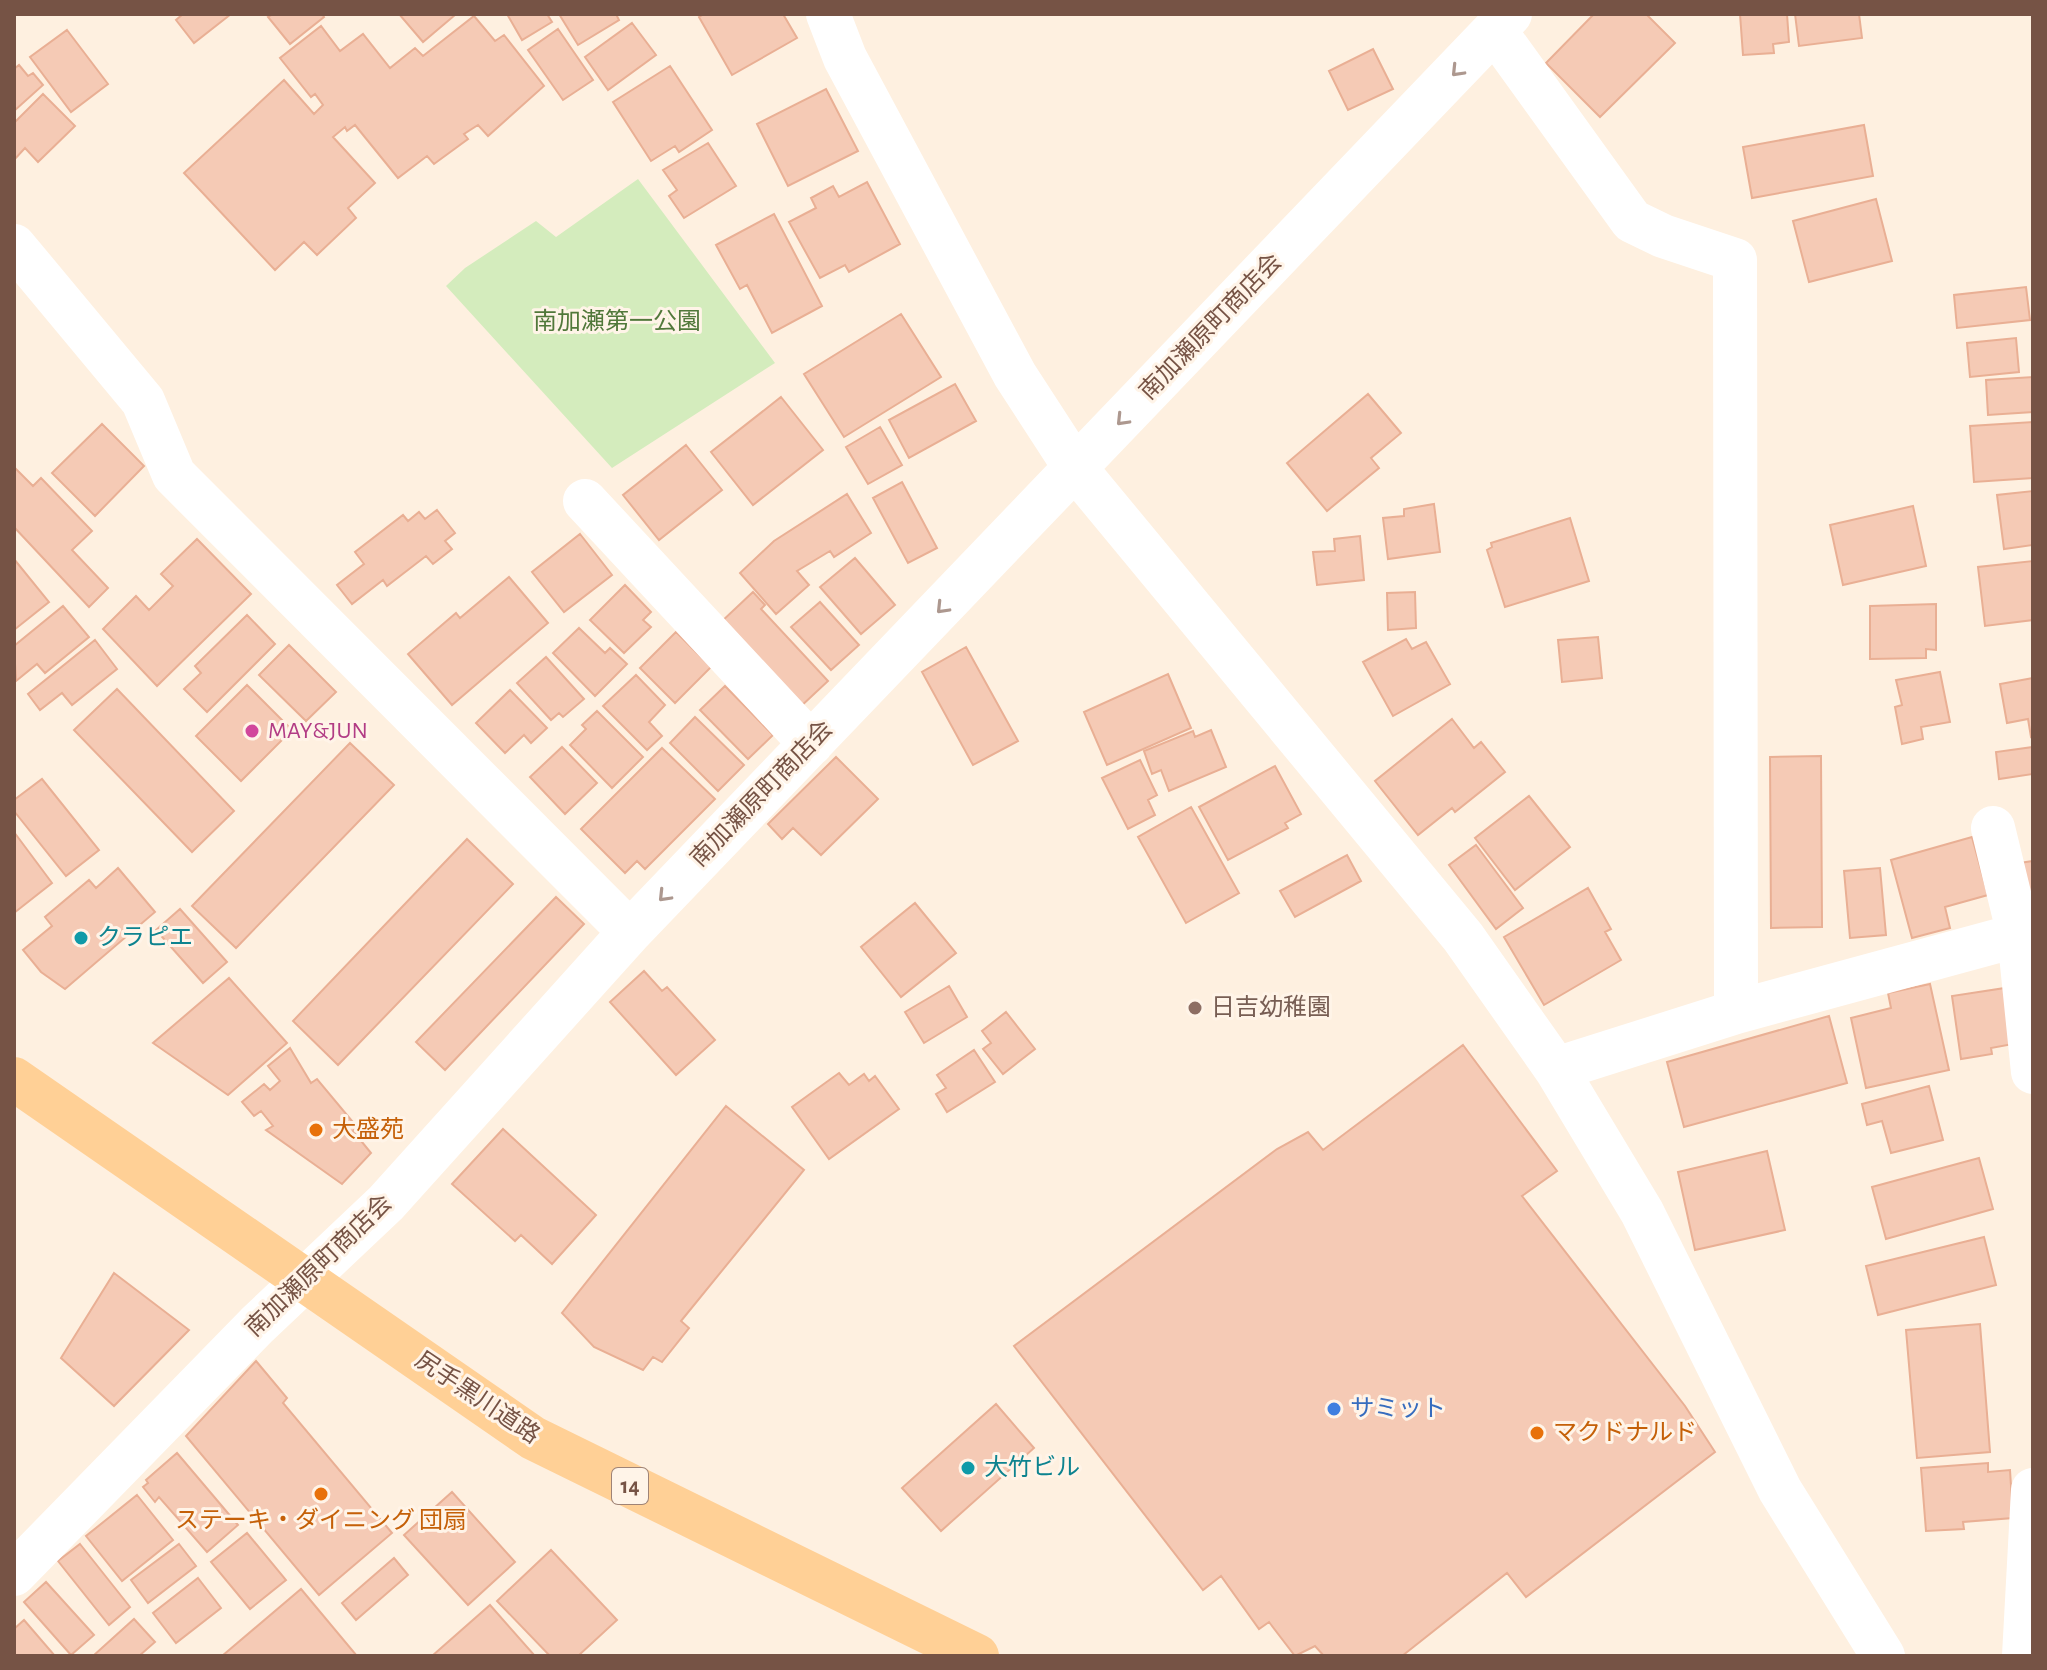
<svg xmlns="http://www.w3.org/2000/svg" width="2047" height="1670" viewBox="0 0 2047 1670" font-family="'Alegreya Sans','Noto Sans JP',sans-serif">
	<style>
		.green { fill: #d4ecbd }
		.building { fill: #f5cab5; stroke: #e9af94; stroke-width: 2 }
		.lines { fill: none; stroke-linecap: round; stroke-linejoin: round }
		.minor { stroke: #fff; stroke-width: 44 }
		.major { stroke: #ffd096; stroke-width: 44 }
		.oneway { stroke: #ad988f }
		.hotel-dot { fill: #d1479c; stroke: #fff4e8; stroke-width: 3 }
		.culture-dot { fill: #0f9aa8; stroke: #fff4e8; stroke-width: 3 }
		.education-dot { fill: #8d6e63; stroke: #fff4e8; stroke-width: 3 }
		.food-dot { fill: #e8710a; stroke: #fff4e8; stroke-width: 3 }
		.shop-dot { fill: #3f7fe0; stroke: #fff4e8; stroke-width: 3 }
		.labels { text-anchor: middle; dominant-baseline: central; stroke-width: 6; stroke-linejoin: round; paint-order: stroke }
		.shield { fill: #fff4e8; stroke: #9f8376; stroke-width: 2 }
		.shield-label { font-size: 22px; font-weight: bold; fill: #765345 }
		.park-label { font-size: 24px; fill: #51783a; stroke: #fff4e8 }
		.street-label { font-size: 24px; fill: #765345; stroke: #fff4e8 }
		.hotel-label { font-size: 24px; fill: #b23c85; stroke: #fff4e8; text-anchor: start }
		.culture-label { font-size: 24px; fill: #0d838f; stroke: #fff4e8; text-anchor: start }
		.education-label { font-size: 24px; fill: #785e54; stroke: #fff4e8; text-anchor: start }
		.food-label { font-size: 24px; fill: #c56008; stroke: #fff4e8; text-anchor: start }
		.shop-label { font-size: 24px; fill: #366cbe; stroke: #fff4e8; text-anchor: start }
	</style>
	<rect width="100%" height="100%" fill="#fef0e0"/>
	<path class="green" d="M638,179L775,363L612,468L446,286L465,268L536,221L556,237Z"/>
	<path class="building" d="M183,14H231L194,43L176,20Z
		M273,14H322L324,17L290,44L268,17Z
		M399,14H454L455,15L423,42Z
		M507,14H547L552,22L522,40Z
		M559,14H616L619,20L578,45Z
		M704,14H783L797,38L732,75L699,17Z
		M1594,14H1646L1675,43L1600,117L1546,63Z
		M1740,14H1787L1789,42L1773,44L1774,53L1743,55Z
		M1795,14H1859L1862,38L1799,46Z
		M474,16L495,41L504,35L544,86L488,136L478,125L464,134L468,139L434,164L427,156L398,178L355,125L347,131L345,127L333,137L375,183L348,208L356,218L317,255L304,242L275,270L184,173L284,80L314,114L323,105L315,94L311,97L280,58L321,26L340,51L363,34L390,68L415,48L423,56Z
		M632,23L656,55L608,90L585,57Z
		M558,29L593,80L563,100L528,50Z
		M67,30L108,84L71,112L30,57Z
		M1373,49L1393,89L1348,110L1329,71Z
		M19,65L28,76L33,73L43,85L14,111V69Z
		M670,66L712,130L679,152L675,146L651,161L613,102Z
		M826,89L858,151L788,186L757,124Z
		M43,94L75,126L38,162L25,148L14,160V123Z
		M1864,125L1873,176L1752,198L1743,147Z
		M708,143L736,186L684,218L669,196L677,190L663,170Z
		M867,182L900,244L849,272L845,265L820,278L789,222L816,208L811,198L833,186L839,197Z
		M1876,199L1892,261L1809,282L1793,221Z
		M774,214L822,306L772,333L747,285L740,289L716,245Z
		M2026,287L2030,320L1957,328L1954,295Z
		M901,314L941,377L844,437L804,374Z
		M2016,338L2019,372L1970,377L1967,343Z
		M2033,377V412L1988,415L1986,380Z
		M955,384L976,421L909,458L889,420Z
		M1368,394L1401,433L1371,458L1379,468L1327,511L1287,463Z
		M781,397L823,450L753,505L711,452Z
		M2033,422V478L1974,482L1970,426Z
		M102,424L144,466L95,516L52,473Z
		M880,427L902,465L868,484L846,447Z
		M686,445L722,490L659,540L623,495Z
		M14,467L33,486L41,478L92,531L72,550L108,588L89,607L14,527Z
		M902,482L937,548L908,563L873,498Z
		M2033,491V545L2004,549L1997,495Z
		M847,494L871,533L834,557L830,551L797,571L809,585L776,614L740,573L774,541Z
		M1434,504L1440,552L1388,559L1383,518L1404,516V509Z
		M1913,506L1926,566L1843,585L1830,525Z
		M437,510L455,533L445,541L452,549L433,564L426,556L387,586L383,580L352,604L337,585L364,564L355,552L403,515L408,521L419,512L425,519Z
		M1570,518L1589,581L1505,607L1487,550L1492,547L1491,543Z
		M580,534L612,575L564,612L532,572Z
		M1360,536L1364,580L1317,585L1313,552L1335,551L1334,539Z
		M197,539L251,594L157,686L103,629L136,596L149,610L173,586L161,574Z
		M855,558L895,605L861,634L820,587Z
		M14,559L49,602L14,630Z
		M2033,561V620L1985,626L1978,567Z
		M509,577L548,623L452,705L408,654L456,613L460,618Z
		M625,585L651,612L643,620L651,627L624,653L590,620Z
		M753,592L765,605L761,609L828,681L799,708L720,623Z
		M1415,592L1416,628L1388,630L1387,593Z
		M820,602L859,645L831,670L791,627Z
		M1936,604V650L1926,649V658L1870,659V606Z
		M63,606L89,637L45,673L37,664L16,681L14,646Z
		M247,615L275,644L207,712L184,689L201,673L195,666Z
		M579,628L605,653L610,648L627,664L595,696L553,653Z
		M676,632L711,667L675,703L640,668Z
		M1598,637L1602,678L1562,682L1558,640Z
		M1406,639L1412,649L1426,642L1450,684L1393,716L1363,662Z
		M95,640L117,669L72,705L62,693L40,710L28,694Z
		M289,645L336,692L306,721L259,675Z
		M966,647L1018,741L973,765L922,672Z
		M546,657L584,699L563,717L559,713L551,720L517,683Z
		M1940,672L1950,722L1921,727L1923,739L1902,744L1895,707L1902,705L1896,680Z
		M1168,674L1191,728L1107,765L1084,712Z
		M636,675L665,705L649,722L662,736L647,750L603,706Z
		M2033,678V736L2031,737L2028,719L2007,723L2000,684Z
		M247,685L292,730L241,781L196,736Z
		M725,686L773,735L748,759L700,710Z
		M117,689L234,811L192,852L74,730Z
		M510,690L547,728L531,743L524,735L505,753L476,723Z
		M597,711L643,757L612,788L570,745L586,729L582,725Z
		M695,717L744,765L718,791L670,743Z
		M1452,719L1474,748L1481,742L1505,772L1455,812L1452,808L1418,835L1375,781Z
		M1211,730L1226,767L1169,791L1161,770L1152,774L1144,751L1193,731L1195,737Z
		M350,743L394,785L236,948L192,906Z
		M562,747L597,783L565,814L530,777Z
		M2033,747V774L1999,779L1996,752Z
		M662,748L715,799L645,869L637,861L625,873L581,829Z
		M1821,756L1822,927L1771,928L1770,757Z
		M836,757L878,799L821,855L793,828L782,839L768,824Z
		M1140,760L1157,795L1148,800L1155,815L1128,829L1102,778Z
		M1275,766L1301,814L1285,823L1288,828L1228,860L1199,807Z
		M42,779L99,850L66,876L14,811V800Z
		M1529,796L1570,847L1515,890L1475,838Z
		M1191,807L1239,893L1186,923L1138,837Z
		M14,832L52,883L14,913Z
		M1972,837L1988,895L1945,907L1950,928L1912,938L1891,860Z
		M467,839L513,884L338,1065L293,1021Z
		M1476,845L1523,908L1496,929L1449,865Z
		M1347,855L1361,881L1295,917L1280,891Z
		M2033,861V910L2019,863Z
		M118,868L155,912L65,989L41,972L23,950L52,926L45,917L89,880L96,888Z
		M1880,868L1886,935L1850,938L1844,871Z
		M1588,888L1611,929L1605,932L1621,960L1544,1005L1504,937Z
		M556,897L584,924L445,1070L416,1042Z
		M915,903L956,953L901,997L861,947Z
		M180,909L227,962L203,983L156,930Z
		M644,971L662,991L667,987L715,1040L676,1075L610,1002Z
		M229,978L287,1043L228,1095L153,1043Z
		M1930,984L1949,1070L1866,1088L1851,1018L1891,1008L1888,993Z
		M949,986L967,1017L924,1043L905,1012Z
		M2005,988L2013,1044L1991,1048L1992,1054L1961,1059L1952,996Z
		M1006,1012L1035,1049L1003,1074L983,1049L991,1043L982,1031Z
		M1829,1016L1847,1083L1684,1127L1667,1062Z
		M1463,1045L1557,1171L1522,1196L1685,1406L1715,1452L1526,1597L1507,1573L1402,1656H1324L1315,1646L1295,1656L1269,1622L1259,1629L1221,1576L1203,1590L1014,1346L1277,1149L1308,1132L1323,1150Z
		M290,1048L311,1083L317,1079L357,1127L353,1131L371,1153L342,1184L266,1130L273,1126L261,1111L254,1116L242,1102L264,1084L270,1090L280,1081L268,1066Z
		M974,1050L995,1082L947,1112L936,1094L946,1088L937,1075Z
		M839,1073L849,1085L864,1074L869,1081L875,1076L899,1109L829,1159L792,1107Z
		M1929,1086L1943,1140L1891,1153L1882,1121L1867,1125L1862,1104Z
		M726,1106L804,1170L681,1321L689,1328L662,1362L653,1357L643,1370L594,1347L562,1313Z
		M503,1129L596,1215L552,1264L521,1235L515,1241L452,1184Z
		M1767,1151L1785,1230L1695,1250L1678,1172Z
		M1979,1158L1993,1209L1886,1239L1872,1187Z
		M1984,1237L1996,1285L1878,1315L1866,1266Z
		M114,1273L189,1330L114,1406L61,1358Z
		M1980,1324L1990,1452L1917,1458L1906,1330Z
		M256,1361L287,1398L283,1403L392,1533L319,1595L186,1436Z
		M996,1404L1034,1448L941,1531L902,1488Z
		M177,1453L238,1525L207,1552L159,1497L155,1502L143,1487L148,1483L146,1480Z
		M1988,1463V1472L2010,1470L2013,1518L1963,1522L1964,1529L1926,1531L1921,1468Z
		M452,1492L515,1562L468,1605L404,1535Z
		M137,1495L173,1540L122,1581L86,1536Z
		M247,1533L286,1580L250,1609L211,1562Z
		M80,1544L130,1607L109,1625L58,1561Z
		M179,1544L196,1566L148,1603L131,1580Z
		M551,1550L617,1620L578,1656H550L497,1601Z
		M394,1558L408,1575L356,1620L342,1603Z
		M198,1578L221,1608L176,1643L153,1613Z
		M46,1582L94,1635L71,1655L24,1602Z
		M301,1589L357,1656H222Z
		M490,1605L535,1656H432Z
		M134,1619L155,1642L139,1656H93Z
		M24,1620L55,1656H14V1629Z"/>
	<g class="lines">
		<path class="minor" d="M828,14L845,58L1015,375L1076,469L1463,937L1556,1069L1642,1212L1780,1490L1883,1656
			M1495,31L1632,221L1663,236L1735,260L1736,1012
			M14,246L143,401L174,475L630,932
			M585,501L811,744
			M1993,828L2019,935L2033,1072
			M1556,1069L1736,1012L2019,935
			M14,1574L257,1325L386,1203L630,932L1510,14
			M2024,1656L2033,1490"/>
		<path class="major" d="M14,1079L533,1438L977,1656"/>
	</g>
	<defs><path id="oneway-chevron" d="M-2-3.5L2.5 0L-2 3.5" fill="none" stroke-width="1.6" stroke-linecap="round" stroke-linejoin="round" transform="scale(2)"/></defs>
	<g class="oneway">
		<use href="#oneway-chevron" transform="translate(1457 71) rotate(134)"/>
		<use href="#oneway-chevron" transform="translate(1122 420) rotate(134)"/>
		<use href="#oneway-chevron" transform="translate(942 608) rotate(134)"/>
		<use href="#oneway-chevron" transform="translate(664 896) rotate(134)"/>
	</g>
	<circle class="hotel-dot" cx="252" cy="731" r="8"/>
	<g class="culture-dot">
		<circle cx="81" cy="938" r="8"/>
		<circle cx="968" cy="1468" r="8"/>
	</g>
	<circle class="education-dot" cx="1195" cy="1008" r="8"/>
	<g class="food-dot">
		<circle cx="316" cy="1130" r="8"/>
		<circle cx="1537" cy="1433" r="8"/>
		<circle cx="321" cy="1494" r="8"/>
	</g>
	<circle class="shop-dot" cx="1334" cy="1409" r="8"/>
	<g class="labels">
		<rect class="shield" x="612" y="1468" width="36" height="36" rx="6"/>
		<g class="shield-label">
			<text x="630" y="1486">14</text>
		</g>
		<g class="park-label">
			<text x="617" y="322">南加瀬第一公園</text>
		</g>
		<g class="street-label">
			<text transform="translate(1211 327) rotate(-46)">南加瀬原町商店会</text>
			<text transform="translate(762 794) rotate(-46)">南加瀬原町商店会</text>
			<text transform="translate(319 1266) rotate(-44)">南加瀬原町商店会</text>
			<text transform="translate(477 1398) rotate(34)">尻手黒川道路</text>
		</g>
		<g class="hotel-label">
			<text x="268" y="731">MAY&amp;JUN</text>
		</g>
		<g class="culture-label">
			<text x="97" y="938">クラピエ</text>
			<text x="984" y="1468">大竹ビル</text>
		</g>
		<g class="education-label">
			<text x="1211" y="1008">日吉幼稚園</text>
		</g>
		<g class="food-label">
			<text x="332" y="1130">大盛苑</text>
			<text x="1553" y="1433">マクドナルド</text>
			<text x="321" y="1521" text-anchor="middle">ステーキ・ダイニング 団扇</text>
		</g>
		<g class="shop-label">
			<text x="1350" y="1409">サミット</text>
		</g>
	</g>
	<rect width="2047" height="1670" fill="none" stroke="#765345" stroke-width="32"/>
</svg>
